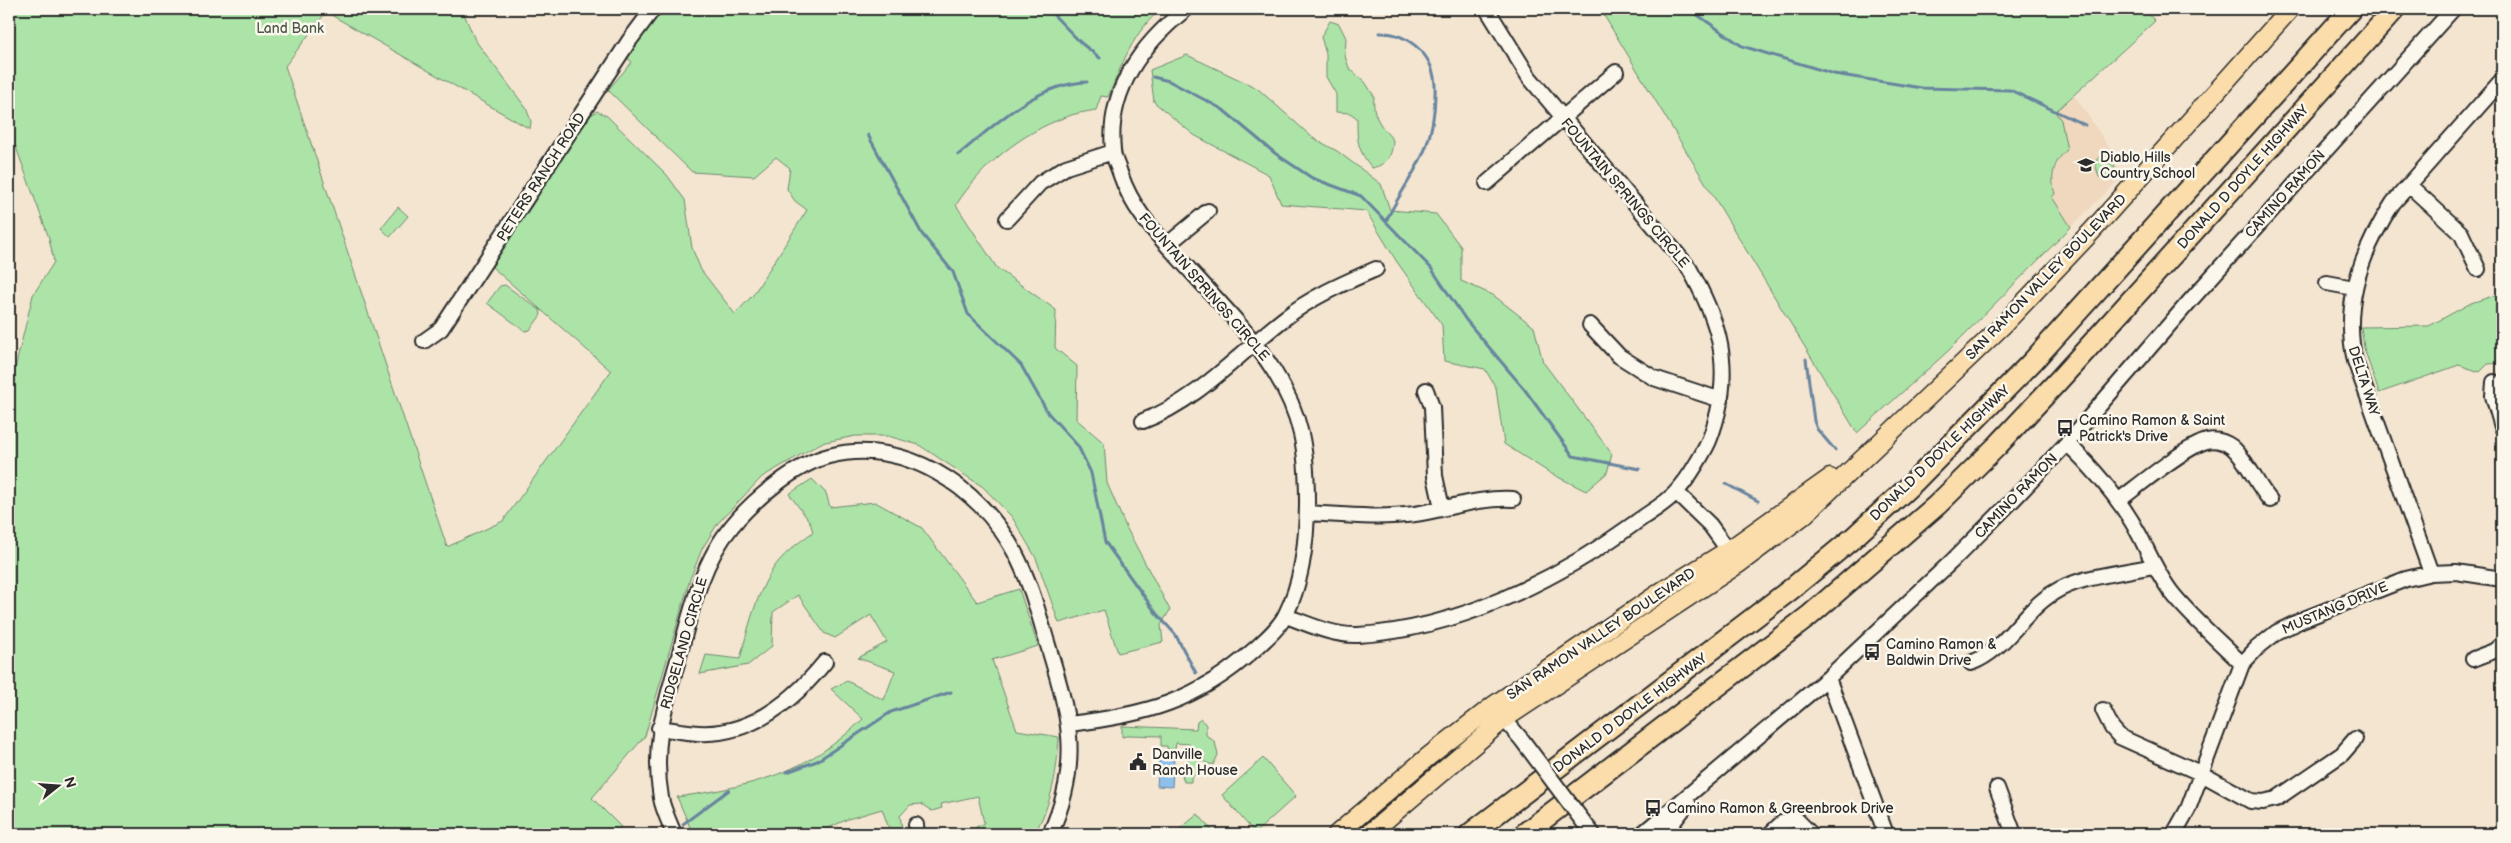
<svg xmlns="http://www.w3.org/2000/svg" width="2511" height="843" viewBox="0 0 2511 843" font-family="'Balsamiq Sans',sans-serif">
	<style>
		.built { fill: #efd8be }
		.green { fill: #ace4a8; stroke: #6c886a }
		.water { fill: #8fc0eb; stroke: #67849e }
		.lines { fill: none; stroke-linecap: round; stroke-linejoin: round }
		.stream { stroke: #67849e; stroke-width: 3 }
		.minor-casing { stroke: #2b2b2b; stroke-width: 18 }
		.major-casing { stroke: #2b2b2b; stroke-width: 21 }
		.highway-casing { stroke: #2b2b2b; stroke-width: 24 }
		.minor { stroke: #fbf7ec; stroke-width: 14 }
		.major { stroke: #faddab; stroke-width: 18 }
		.highway { stroke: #faddab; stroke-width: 20 }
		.minor-bridge-casing { stroke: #2b2b2b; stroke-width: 18; stroke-linecap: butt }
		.minor-bridge { stroke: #fbf7ec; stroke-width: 14 }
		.labels { text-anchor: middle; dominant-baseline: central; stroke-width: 5; stroke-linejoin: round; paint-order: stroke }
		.park-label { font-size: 14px; fill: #4b594a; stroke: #fbf7ec }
		.poi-label { font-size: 14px; fill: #2b2b2b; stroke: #fbf7ec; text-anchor: start }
		.street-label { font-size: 14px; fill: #2b2b2b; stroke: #fbf7ec }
	</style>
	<rect width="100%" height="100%" fill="#f4e5d1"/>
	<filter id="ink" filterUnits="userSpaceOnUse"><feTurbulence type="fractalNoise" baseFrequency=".02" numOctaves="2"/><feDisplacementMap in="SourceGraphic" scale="10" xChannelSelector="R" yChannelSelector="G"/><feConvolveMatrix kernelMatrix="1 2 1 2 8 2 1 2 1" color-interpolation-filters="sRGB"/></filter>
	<g filter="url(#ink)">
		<path class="built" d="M2075,96L2111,150L2121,178L2071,227L2053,199L2055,194L2052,176L2061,155L2055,113Z"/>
		<path class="green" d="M9,9H462L475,40L526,108L531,121L530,129L326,12L285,66L447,547L503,521L611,371L492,267L588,117L597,111L607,116L667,175L685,200L692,248L701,270L735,314L753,295L807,210L795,201L787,189L790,168L776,157L754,176L692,172L608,90L632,62L627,58L662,9H1162C1134,29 1121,67 1108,97L1101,96L1096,110C1086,112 1075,113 1066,117C1021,133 981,166 956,205L997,268L1056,310L1055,348L1077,366L1076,419L1104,443L1107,483L1126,527L1170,610L1161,625L1163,642L1118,653L1104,610L1059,623L1036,558L1012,517L983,487L919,445L888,436H855L821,443L762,477L718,523L702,549L690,579L645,736L592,798L621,827L615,834H9V393L33,295L54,262L49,238L9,128Z
			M1600,9H2144L2155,21L2055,112L2061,120L2067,150C2053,162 2050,177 2055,194L2052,197L2071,227L1947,352L1857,433Z
			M1330,21L1339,24L1346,38L1345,56L1349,68L1365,82L1374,96C1372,116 1380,125 1393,140C1392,156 1388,164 1372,168C1357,149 1357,141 1357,118L1350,113L1336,112V94L1326,77V54L1321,37Z
			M1187,55L1257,88L1313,138L1337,151L1381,184L1390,210L1436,214L1461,247V281L1493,295L1534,327L1543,362L1612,454L1607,473L1586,491L1550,473L1504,444L1496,388L1485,369L1444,361L1442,325L1397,262L1366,211L1281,204L1269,175L1194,135L1154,102L1150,70Z
			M2105,156H2109L2108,161L2115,167L2113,174L2099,177L2095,163L2098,158Z
			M398,207L408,216L390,237L381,228Z
			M505,285L540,310L541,315L530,330L525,331L487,303L500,286Z
			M2502,293V363L2488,364L2480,372L2459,365L2379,393L2364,348L2361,327L2429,326L2471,303Z
			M812,479L826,493L830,507L875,502L922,528L977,602L1019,589L1038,646L992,660L1017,730L1059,737C1057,772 1052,804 1034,834H978L976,827L984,823L978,796L941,804L942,808L932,811L921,804L910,805L900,816L903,834H891L882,809L848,819L815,834H693L677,797C753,786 806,774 863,719L831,689L847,681L884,700L895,671L858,658L887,642L871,615L835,638L824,633L798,595L773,612L772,646L748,665L700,674L706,655L740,659C748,629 755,598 771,572C781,555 798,543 813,532L810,522L789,494Z
			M1201,719L1206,725V735L1215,742L1218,755L1213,765L1204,762V755L1201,753L1200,771L1191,778V782H1184L1182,775L1188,774L1189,744L1176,743L1175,749H1167V746H1161V736L1131,735L1122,737V726L1196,729L1197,722Z
			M1263,758L1296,796L1255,833L1222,795Z
			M1198,814L1215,834H1174Z"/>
		<path class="water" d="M1159,759L1174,760L1172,787L1157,786Z"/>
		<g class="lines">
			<path class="stream" d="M1048,9L1081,43L1100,58
				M1689,9L1742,46L1834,74L1922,88L2010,90L2085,125
				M1379,33C1395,32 1409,39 1420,50C1433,63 1436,78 1435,95C1434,155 1410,172 1386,221
				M1153,77L1169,81L1222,109L1276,154L1312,178L1361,196L1431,268L1466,320L1525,390L1573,456L1640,469
				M868,135L922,234L953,272L968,314L1021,365L1048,413L1078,446L1091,473L1105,542L1156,613L1175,634L1196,673
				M958,155C996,124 1035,84 1087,82
				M1806,359L1814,421L1817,429L1835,450
				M1726,484L1758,501
				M787,772L817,761L891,712L951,692
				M683,824L729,790"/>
			<g class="minor-casing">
				<path id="minor" d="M1487,183L1616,72
					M2409,185L2461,233L2478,269
					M1007,219L1040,183L1066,167L1113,152
					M1167,245L1208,211
					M2327,283L2354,288
					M1590,325L1619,356L1654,378L1721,400
					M424,341L441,329L629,41L653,9
					M2494,382L2493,396L2502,427
					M1426,390L1432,407L1435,476L1442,508
					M1143,421C1199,400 1238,354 1285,318C1313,296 1344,283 1376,269
					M2067,443C2096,471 2121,500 2140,536C2150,556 2158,575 2172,593C2192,618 2219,641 2242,664
					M1676,492L1710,525L1733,557
					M2118,501C2137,487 2186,446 2207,441C2216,439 2225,442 2232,447C2248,461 2256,484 2270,500
					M1307,513C1344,515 1378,519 1415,514C1448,509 1479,497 1513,499
					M2431,573L2355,361C2342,305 2362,250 2393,203L2502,80
					M1286,616C1308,624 1333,636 1358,635C1458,629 1555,581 1635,523C1648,513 1666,504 1677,491C1688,479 1698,462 1706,447C1712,436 1715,424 1718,412C1731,357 1716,316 1689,268L1529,77L1487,9
					M2473,659L2494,651L2502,644
					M1971,663C2006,650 2022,612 2053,593C2079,576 2122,573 2153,566
					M1828,678L1886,834
					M2103,710L2112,728L2120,737L2200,773L2251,801L2263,802L2276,799L2342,754L2355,739
					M1498,712L1522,740
					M1069,724C1145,715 1196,702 1255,649C1266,639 1280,627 1286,614C1303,580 1307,540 1307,502C1307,451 1302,415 1274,371C1247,328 1209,292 1176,255C1151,228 1132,208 1120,173C1118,166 1113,158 1113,150C1107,91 1142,44 1186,9
					M659,728C672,730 685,732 698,733C751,736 794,700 825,662
					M1997,788L2014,834
					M1585,824L1593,834
					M916,825L917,834
					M674,834C670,823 663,810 661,798C652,747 664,708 678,660C690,615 701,563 732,526C753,500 796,464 829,456C903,437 979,486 1014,551C1028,577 1036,604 1044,632C1067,709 1085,757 1050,834
					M1642,834L1828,678L1951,562L2012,501L2067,443L2189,302L2453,9
					M1664,834L1688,803
					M1770,834L1782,823L1796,819L1811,834
					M2174,834L2188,809L2242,664L2257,648L2277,632L2304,619L2406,579L2431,573L2456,572L2502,579"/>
			</g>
			<g class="major-casing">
				<path id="major" d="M1337,834L1429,756L1493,706L1664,590L1729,550L1830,478
					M1369,834L1504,719L1738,564L1804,515L2002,326L2092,231L2290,9"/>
			</g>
			<g class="highway-casing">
				<path id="highway" d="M1470,834L1790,590L1853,538L1913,483L2033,361L2351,9
					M1524,834L1809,616L1937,505L1998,445L2058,381L2395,9"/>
			</g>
			<use href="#minor" class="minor"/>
			<use href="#major" class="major"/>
			<use href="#highway" class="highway"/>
			<g class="minor-bridge-casing">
				<path id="minor-bridge" d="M1522,740L1585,824"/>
			</g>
			<use href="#minor-bridge" class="minor-bridge"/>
		</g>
	</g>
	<defs>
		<g id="school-bare" transform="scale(1.35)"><path d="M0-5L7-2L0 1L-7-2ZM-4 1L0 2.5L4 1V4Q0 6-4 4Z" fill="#2b2b2b" stroke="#fbf7ec" stroke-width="2.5" paint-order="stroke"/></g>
		<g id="bus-bare" transform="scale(1.35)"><path d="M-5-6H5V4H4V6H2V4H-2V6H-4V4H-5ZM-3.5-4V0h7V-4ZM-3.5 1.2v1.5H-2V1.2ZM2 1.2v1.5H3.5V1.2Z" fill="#2b2b2b" stroke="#fbf7ec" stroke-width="2.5" paint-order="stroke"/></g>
		<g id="civic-bare" transform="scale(1.35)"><path d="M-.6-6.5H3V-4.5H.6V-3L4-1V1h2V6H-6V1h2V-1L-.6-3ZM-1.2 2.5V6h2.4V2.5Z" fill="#2b2b2b" stroke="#fbf7ec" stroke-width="2.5" paint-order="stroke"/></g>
	</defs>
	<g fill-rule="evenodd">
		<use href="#school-bare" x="2086" y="165"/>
		<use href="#bus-bare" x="2065" y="428"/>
		<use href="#bus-bare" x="1872" y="652"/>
		<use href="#civic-bare" x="1138" y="762"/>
		<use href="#bus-bare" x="1653" y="808"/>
	</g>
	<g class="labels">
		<g class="park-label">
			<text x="290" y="28">Land Bank</text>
		</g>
		<g class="poi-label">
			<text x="2100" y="157">Diablo Hills<tspan x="2100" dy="16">Country School</tspan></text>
			<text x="2079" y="420">Camino Ramon &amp; Saint<tspan x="2079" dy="16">Patrick's Drive</tspan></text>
			<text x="1886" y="644">Camino Ramon &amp;<tspan x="1886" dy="16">Baldwin Drive</tspan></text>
			<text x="1152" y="754">Danville<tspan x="1152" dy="16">Ranch House</tspan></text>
			<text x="1667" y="808">Camino Ramon &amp; Greenbrook Drive</text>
		</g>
		<g class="street-label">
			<text transform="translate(541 177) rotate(-57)">PETERS RANCH ROAD</text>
			<text transform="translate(2243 177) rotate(-48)">DONALD D DOYLE HIGHWAY</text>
			<text transform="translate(1625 193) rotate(50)">FOUNTAIN SPRINGS CIRCLE</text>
			<text transform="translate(2285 194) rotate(-48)">CAMINO RAMON</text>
			<text transform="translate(2046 277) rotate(-46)">SAN RAMON VALLEY BOULEVARD</text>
			<text transform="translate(1204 287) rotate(49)">FOUNTAIN SPRINGS CIRCLE</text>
			<text transform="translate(2364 381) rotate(72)">DELTA WAY</text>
			<text transform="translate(1940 453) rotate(-44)">DONALD D DOYLE HIGHWAY</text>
			<text transform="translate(2016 496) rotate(-46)">CAMINO RAMON</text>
			<text transform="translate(2335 608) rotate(-23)">MUSTANG DRIVE</text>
			<text transform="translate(1601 634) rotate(-34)">SAN RAMON VALLEY BOULEVARD</text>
			<text transform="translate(684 643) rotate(-74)">RIDGELAND CIRCLE</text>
			<text transform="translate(1630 713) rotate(-37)">DONALD D DOYLE HIGHWAY</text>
		</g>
	</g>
	<rect width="2511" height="843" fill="none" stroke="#fbf7ec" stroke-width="30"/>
	<rect x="15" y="15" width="2481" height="813" fill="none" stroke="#2b2b2b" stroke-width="2" filter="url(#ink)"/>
	<g transform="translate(58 786) rotate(73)" stroke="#fbf7ec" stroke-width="4" paint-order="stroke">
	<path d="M0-4L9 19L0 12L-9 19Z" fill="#2b2b2b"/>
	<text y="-8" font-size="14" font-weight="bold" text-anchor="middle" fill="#2b2b2b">N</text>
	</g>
</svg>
